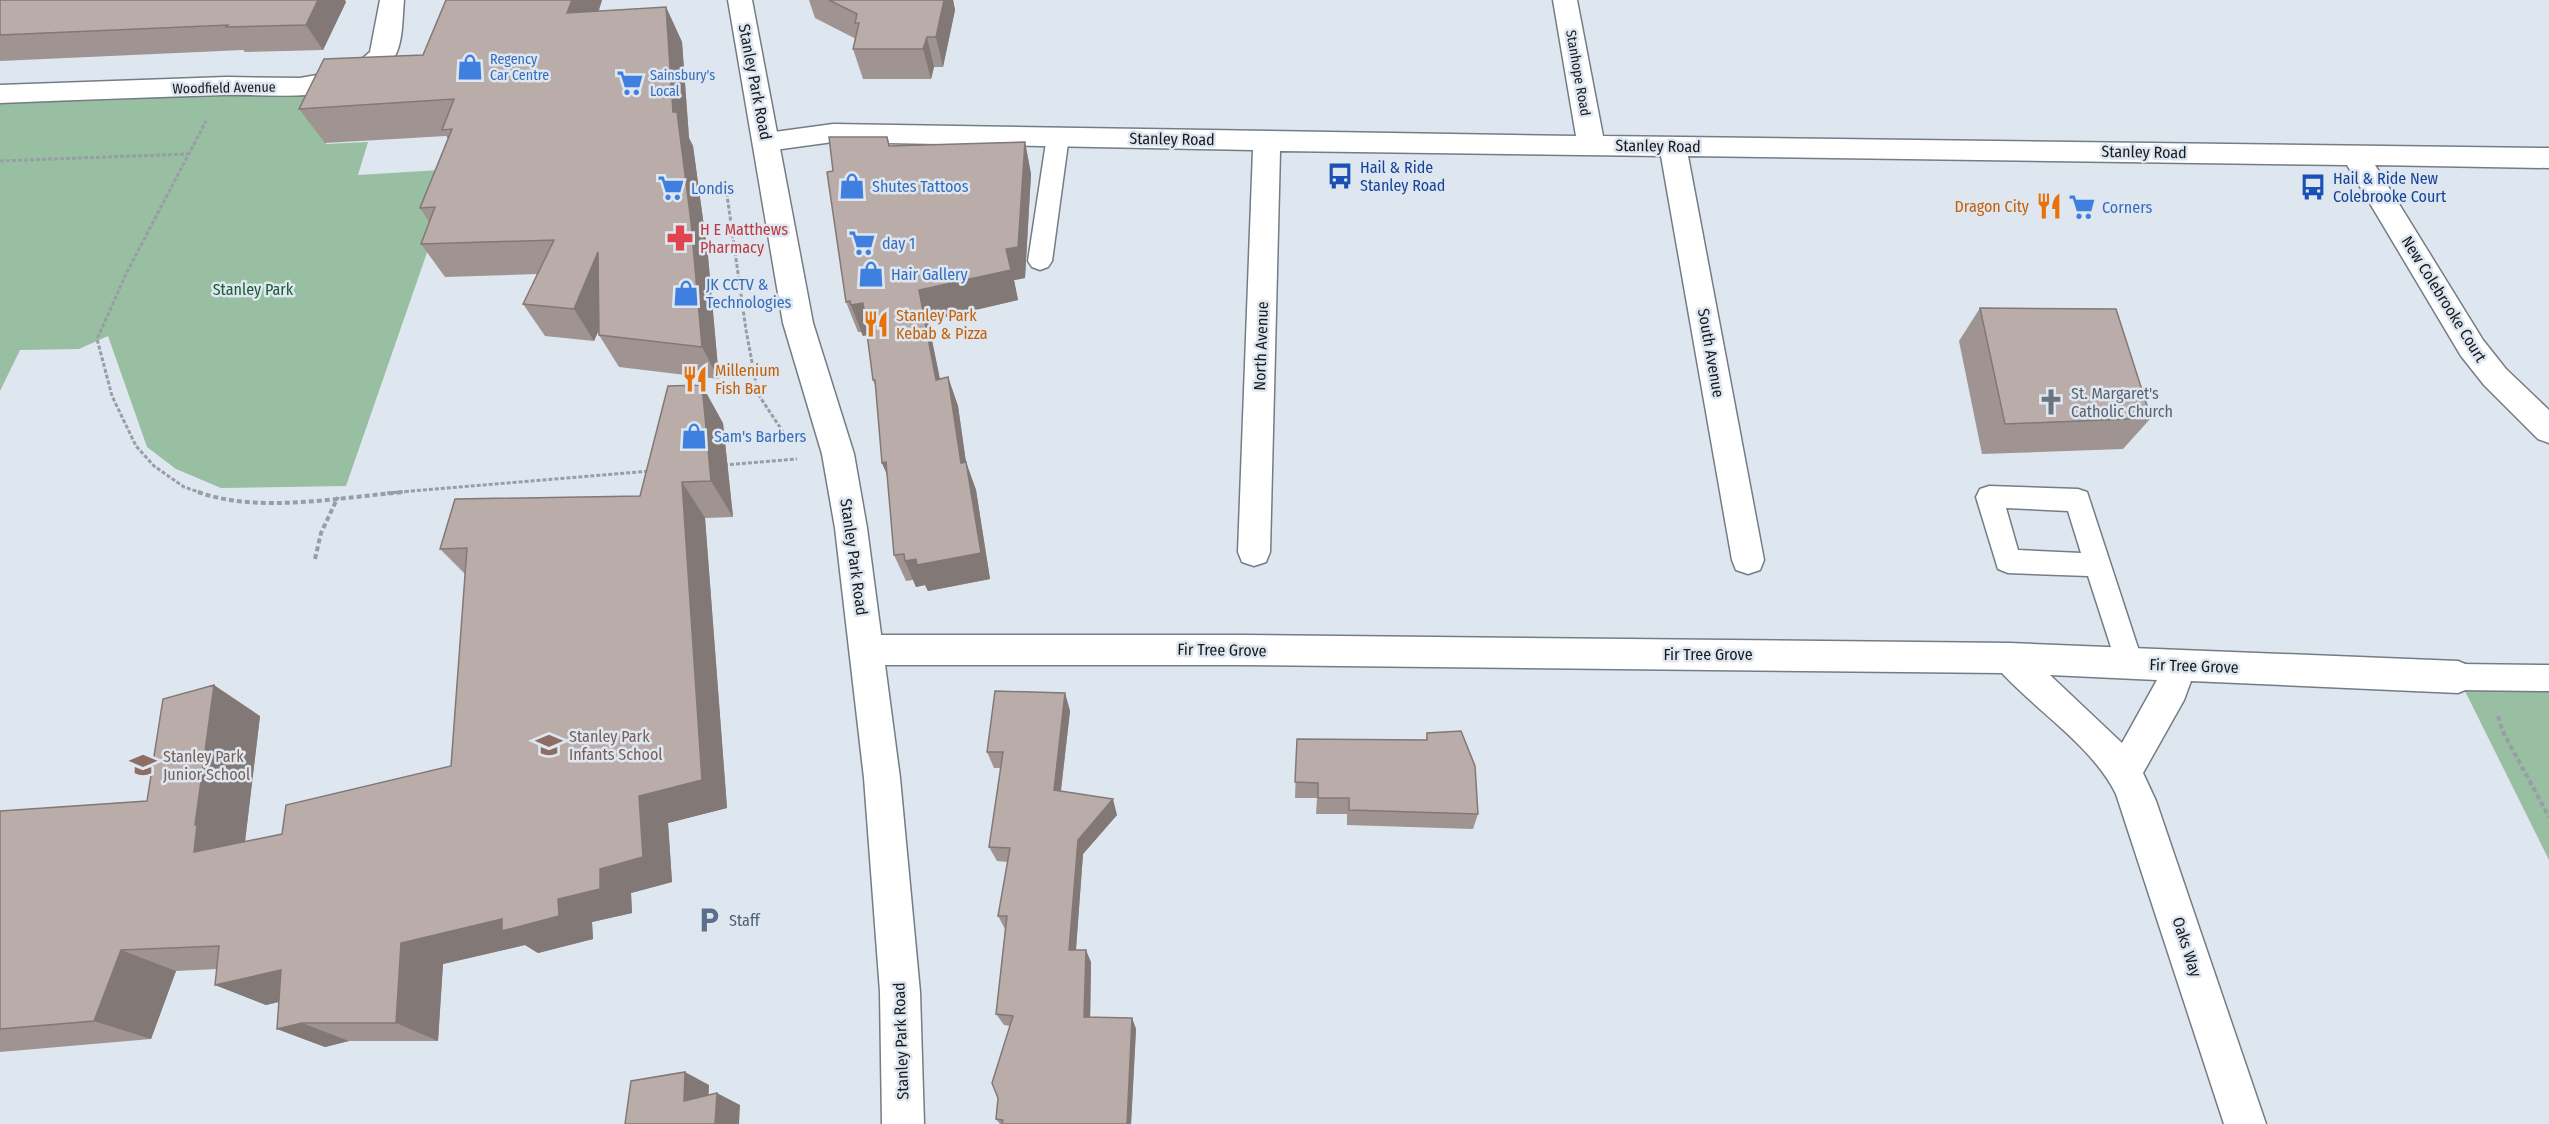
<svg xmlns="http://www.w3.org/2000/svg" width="2549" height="1124" viewBox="0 0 2549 1124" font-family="'Fira Sans Condensed',sans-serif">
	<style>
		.green { fill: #98bfa1 }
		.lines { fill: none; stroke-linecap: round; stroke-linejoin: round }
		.service-casing { stroke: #747c84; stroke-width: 3 }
		.minor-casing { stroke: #747c84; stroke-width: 3 }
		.tertiary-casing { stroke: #747c84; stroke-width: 3 }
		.path-far1 { stroke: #979ea5; stroke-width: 3; stroke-dasharray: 4 2; stroke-linecap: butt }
		.path { stroke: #979ea5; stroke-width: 4; stroke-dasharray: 5 3; stroke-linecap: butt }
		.service { fill: #fff; fill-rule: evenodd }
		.minor { fill: #fff; fill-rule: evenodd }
		.tertiary { fill: #fff; fill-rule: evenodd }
		.wall { fill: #9f9491 }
		.shaded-wall { fill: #827876 }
		.building { fill: #b9aca9; stroke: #827876; stroke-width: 1.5 }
		.labels { text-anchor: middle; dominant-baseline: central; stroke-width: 5; stroke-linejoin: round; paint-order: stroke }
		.far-shop-label { font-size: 14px; fill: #366cbe; stroke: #dee7f0; text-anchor: start }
		.far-street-label { font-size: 14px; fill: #181b1f; stroke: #dee7f0 }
		.street-label { font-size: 16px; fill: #181b1f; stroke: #dee7f0 }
		.transit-label { font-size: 16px; fill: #164399; stroke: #dee7f0; text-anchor: start }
		.shop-label { font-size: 16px; fill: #366cbe; stroke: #dee7f0; text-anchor: start }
		.food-label { font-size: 16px; fill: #c56008; stroke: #dee7f0; text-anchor: start }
		.health-label { font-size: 16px; fill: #be3a42; stroke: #dee7f0; text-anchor: start }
		.park-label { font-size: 16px; fill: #165d31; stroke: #dee7f0 }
		.worship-label { font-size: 16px; fill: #5b616d; stroke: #dee7f0; text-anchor: start }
		.education-label { font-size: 16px; fill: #785e54; stroke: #dee7f0; text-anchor: start }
		.service-label { font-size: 16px; fill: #4e5e75; stroke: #dee7f0; text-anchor: start }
	</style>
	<rect width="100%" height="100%" fill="#dee7f0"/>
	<path class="green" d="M346,82L326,144L368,142L358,175L456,169L346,486L221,488L176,469L147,447L108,336L79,349L20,350L0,391V103L191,95Z
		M2458,677L2549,678V860Z"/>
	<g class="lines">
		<g class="service-casing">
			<path id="service" d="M1058,128L1066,131L1069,136L1052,261L1048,267L1040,270L1032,267L1028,261L1047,136L1050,131Z
				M1989,486L2078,489L2087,492L2143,663L2139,672L2129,676L2119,672L2088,576L2008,573L1998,569L1976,497L1980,489ZM2006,508L2068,511L2081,553L2018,550Z
				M2458,664L2549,665V691L2458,690L2448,686L2444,677L2448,668Z"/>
		</g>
		<g class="minor-casing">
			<path id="minor" d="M380,0H404C402,18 404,47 391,62C377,79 357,86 336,91C299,99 261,94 223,95C149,97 74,100 0,103V85L226,77L300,78L350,69L370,52Z
				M1553,0H1577L1603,136L2549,148V168L2375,165L2483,340L2506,369L2549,410V443L2538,439L2484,385L2461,356L2347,165L1688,156L1764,560L1760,570L1748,574L1736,570L1732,560L1661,156L1280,151L1270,552L1266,562L1254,566L1242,562L1238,552L1253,150L833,142L767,151L757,149L753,142L757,135L767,133L833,124L1576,136Z
				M867,635H1242L2010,643L2458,661L2470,666L2475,677L2470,688L2458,693L2191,681L2184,700L2143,773L2156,801L2266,1124H2224L2116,794C2093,747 2037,711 2002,673L1242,665H867L855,661L850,650L855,639ZM2050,675L2157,680L2122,743Z"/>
		</g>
		<g class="tertiary-casing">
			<path id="tertiary" d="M728,0H752L813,323L854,454L867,528L900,778L920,992L924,1124H882L880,992L864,778L835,528L822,454L783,323Z"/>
		</g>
		<path class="path-far1" d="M0,161L187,154
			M735,193L727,195L746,330L758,394L789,441
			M724,465L797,459
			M202,493L184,487L154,466L136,446L112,396L97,339L127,272L206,121
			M387,493L651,471"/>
		<path class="path" d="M198,492C259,514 340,497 405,492
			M315,559L321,533L338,497
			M2498,716L2502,730L2549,817"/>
		<use href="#service" class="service"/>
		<use href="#minor" class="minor"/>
		<use href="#tertiary" class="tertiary"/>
	</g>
	<path class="wall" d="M0,0L346,2L323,50L245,52L243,50L0,61Z
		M446,0H602L599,11L666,7L682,42L689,138L693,146L708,256L719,379L619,367L599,335V330L594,341L545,336L523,304L537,274L445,277L421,244L429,222L420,208L448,139L446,136L325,143L299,109L423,55Z
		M809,0H953L955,10L943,67H934L931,79H863L853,49L856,39L815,18Z
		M887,137L890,146L1025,142L1031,174L1025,278L1014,280L1018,300L928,321L940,379L948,377L958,406L966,462L976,490L990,579L928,591L925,585L916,587L913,580L906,581L894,555L887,474L882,463L876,388L873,380L867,335L863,336L861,332H858L846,302Z
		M1980,308L2151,418L2123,449L1982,454L1959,341Z
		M723,423L733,517L705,518L727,808L668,823L672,882L631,893L632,913L592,922L593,939L538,953L525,945L443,964L438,1041H349L325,1047L277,1029L279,1002L266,1005L215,985L217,969L176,971L151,1039L0,1052V811L147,801L260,716L245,842L282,834L451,766L465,574L440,549L640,496Z
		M1065,693L1070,711L1061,791L1117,815L1083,854L1076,950L1091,962L1090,1017L1132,1018L1136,1029L1131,1124H1000L996,1119L1010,1026L1004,1025L996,1014L1005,929L998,916L1008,862L997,861L989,847L1001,768H994L987,752Z
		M1427,733L1478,814L1473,829L1347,825V814H1316L1317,798H1295L1297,739L1426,740Z"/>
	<path class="shaded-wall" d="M318,0H345L346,2L323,50L306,25Z
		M572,0H602L585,48L567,13Z
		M944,0H953L955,10L943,67L936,37Z
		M666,7L682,42L689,138L693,146L708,256L719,379L702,347L673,112Z
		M927,37L934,67L931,79L923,49Z
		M1025,142L1031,174L1025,278L1014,280L1018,300L928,321L946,409L936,380L919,290Z
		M598,252L618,285L594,341L574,309Z
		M863,303L874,333L863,336L851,305Z
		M948,377L958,406L970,491L961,463Z
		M702,385L723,423L733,517L711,481Z
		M886,462L894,491L882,463Z
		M966,462L976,490L990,579L928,591L925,585L916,587L905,561Z
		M682,482L705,518L727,808L668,823L672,882L631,893L632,913L592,922L593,939L538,953L525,945L443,964L438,1041L396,1023L401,943L502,919L558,899L600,869L639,796Z
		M214,685L260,716L244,850L194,852L195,825Z
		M1065,693L1070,711L1059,806L1054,790Z
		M1113,799L1117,815L1083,854L1075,962L1069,950L1078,840Z
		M121,950L176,971L151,1039L94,1021Z
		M1086,950L1091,962L1090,1028L1084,1017Z
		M281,970L328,990L266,1005L215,985Z
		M1132,1018L1136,1029L1131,1124H1127Z
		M302,1023L349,1041L325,1047L277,1029Z
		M685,1072L709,1085L708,1113L684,1101Z
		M717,1093L740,1105L739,1124H715Z"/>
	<path class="building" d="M0,0H318L306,25L226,27L228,25L0,35Z
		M446,0H572L567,13L666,7L673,112H677L691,222L702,347L599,335L598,252L574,309L523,304L554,240L421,244L435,207L420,208L452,129L442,130L454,99L299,109L324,59L423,55Z
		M829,0H944L936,37H927L923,49H853L859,23H855L857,14Z
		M829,137H887L889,146L1025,142L1018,247L1006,249L1011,270L919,290L936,380L948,377L961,463L966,462L981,553L917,565L916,559L905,561L904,554L894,555L886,462L882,463L875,380H873L863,303L851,305L850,301L846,302L827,172L833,171Z
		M1980,308L2116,309L2151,418L2005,424Z
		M702,385L711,481L682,482L702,780L639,796L643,857L600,869V889L558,899L559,916L502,931V919L401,943L396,1023H302L277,1029L281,970L215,985L219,946L121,950L94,1021L0,1029V811L147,801L163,699L214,685L195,825H197L194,852L282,834L286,805L451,766L467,548L440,549L455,499L640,496L668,386Z
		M995,691L1065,693L1054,790L1113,799L1078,840L1069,950H1086L1084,1017L1132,1018L1127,1124H1002L1003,1120L996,1119L998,1098L992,1083L1013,1016L996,1014L1007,916H998L1010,848L989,847L1003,752H987Z
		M1461,731L1475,766L1478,814L1349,810V798H1318V783L1295,782L1297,739L1427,740V733Z
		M685,1072L684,1101L717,1093L715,1124H625L631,1081Z"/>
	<defs>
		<g id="shop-bare" transform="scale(2.07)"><path d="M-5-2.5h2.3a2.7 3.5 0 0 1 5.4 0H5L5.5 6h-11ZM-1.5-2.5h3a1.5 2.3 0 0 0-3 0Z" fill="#3f7fe0" stroke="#dee7f0" stroke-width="2.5" paint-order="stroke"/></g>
		<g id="supermarket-bare" transform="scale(2.07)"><path d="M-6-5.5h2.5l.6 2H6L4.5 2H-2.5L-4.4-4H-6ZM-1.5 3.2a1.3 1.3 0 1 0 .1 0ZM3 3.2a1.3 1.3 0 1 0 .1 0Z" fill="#3f7fe0" stroke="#dee7f0" stroke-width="2.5" paint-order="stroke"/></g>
		<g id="bus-bare" transform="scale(2.07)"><path d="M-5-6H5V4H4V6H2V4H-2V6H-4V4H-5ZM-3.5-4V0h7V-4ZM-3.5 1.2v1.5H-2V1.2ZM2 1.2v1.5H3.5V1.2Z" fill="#1a4fb4" stroke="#dee7f0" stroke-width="2.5" paint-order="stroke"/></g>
		<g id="restaurant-bare" transform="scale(2.07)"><path d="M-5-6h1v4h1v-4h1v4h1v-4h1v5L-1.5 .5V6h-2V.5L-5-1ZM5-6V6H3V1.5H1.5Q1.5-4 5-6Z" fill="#e8710a" stroke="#dee7f0" stroke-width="2.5" paint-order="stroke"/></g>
		<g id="pharmacy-bare" transform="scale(2.07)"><path d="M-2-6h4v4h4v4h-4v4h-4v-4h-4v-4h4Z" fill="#e0444e" stroke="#dee7f0" stroke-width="2.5" paint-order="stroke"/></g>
		<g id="church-bare" transform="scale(2.07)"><path d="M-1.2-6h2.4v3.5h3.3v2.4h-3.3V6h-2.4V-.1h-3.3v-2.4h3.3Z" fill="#6b7280" stroke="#dee7f0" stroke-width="2.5" paint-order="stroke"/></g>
		<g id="school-bare" transform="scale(2.07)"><path d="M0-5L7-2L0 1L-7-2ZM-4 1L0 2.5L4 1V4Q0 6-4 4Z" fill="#8d6e63" stroke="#dee7f0" stroke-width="2.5" paint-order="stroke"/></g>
		<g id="parking-bare" transform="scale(2.07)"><path d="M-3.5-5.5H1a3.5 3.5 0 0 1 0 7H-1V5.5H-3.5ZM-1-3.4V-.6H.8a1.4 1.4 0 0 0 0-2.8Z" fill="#5c6f8a" stroke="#dee7f0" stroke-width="2.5" paint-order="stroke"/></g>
	</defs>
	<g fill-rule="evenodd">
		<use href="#shop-bare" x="470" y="67"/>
		<use href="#supermarket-bare" x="630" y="83"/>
		<use href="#bus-bare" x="1340" y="176"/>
		<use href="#shop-bare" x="852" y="186"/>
		<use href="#bus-bare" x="2313" y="187"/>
		<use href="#supermarket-bare" x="671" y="188"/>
		<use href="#restaurant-bare" x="2049" y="206"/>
		<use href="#supermarket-bare" x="2082" y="207"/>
		<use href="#pharmacy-bare" x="680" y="238"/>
		<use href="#supermarket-bare" x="862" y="243"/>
		<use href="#shop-bare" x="871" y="274"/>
		<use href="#shop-bare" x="686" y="293"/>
		<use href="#restaurant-bare" x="876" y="324"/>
		<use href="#restaurant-bare" x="695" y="379"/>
		<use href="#church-bare" x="2051" y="402"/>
		<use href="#shop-bare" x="694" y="436"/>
		<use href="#school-bare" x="549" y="745"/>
		<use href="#school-bare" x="143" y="765"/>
		<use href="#parking-bare" x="709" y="920"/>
	</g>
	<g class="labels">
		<g class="far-shop-label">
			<text x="490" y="59">Regency<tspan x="490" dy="16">Car Centre</tspan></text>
			<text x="650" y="75">Sainsbury's<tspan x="650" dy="16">Local</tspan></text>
		</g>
		<g class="far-street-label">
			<text transform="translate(1578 73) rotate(80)">Stanhope Road</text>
			<text transform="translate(224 88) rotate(-1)">Woodfield Avenue</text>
		</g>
		<g class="street-label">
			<text transform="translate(755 82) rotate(79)">Stanley Park Road</text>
			<text transform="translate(1172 139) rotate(1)">Stanley Road</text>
			<text transform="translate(1658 146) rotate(1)">Stanley Road</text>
			<text transform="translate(2144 152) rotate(1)">Stanley Road</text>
			<text transform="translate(2444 299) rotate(58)">New Colebrooke Court</text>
			<text transform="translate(1261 346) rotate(-88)">North Avenue</text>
			<text transform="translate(1711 353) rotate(80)">South Avenue</text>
			<text transform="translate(854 557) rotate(82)">Stanley Park Road</text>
			<text transform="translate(1222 650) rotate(1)">Fir Tree Grove</text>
			<text x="1708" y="654">Fir Tree Grove</text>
			<text transform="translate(2194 666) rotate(2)">Fir Tree Grove</text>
			<text transform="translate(2187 947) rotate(72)">Oaks Way</text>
			<text transform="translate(901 1041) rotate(-92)">Stanley Park Road</text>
		</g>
		<g class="transit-label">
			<text x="1360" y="167">Hail &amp; Ride<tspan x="1360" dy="18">Stanley Road</tspan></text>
			<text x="2333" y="178">Hail &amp; Ride New<tspan x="2333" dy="18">Colebrooke Court</tspan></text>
		</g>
		<g class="shop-label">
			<text x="872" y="186">Shutes Tattoos</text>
			<text x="691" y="188">Londis</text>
			<text x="2102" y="207">Corners</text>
			<text x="882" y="243">day 1</text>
			<text x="891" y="274">Hair Gallery</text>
			<text x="706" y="284">JK CCTV &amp;<tspan x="706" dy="18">Technologies</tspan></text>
			<text x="714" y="436">Sam's Barbers</text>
		</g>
		<g class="food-label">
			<text x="2029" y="206" text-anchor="end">Dragon City</text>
			<text x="896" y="315">Stanley Park<tspan x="896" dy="18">Kebab &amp; Pizza</tspan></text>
			<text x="715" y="370">Millenium<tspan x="715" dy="18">Fish Bar</tspan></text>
		</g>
		<g class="health-label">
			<text x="700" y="229">H E Matthews<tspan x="700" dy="18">Pharmacy</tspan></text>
		</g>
		<g class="park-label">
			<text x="253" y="289">Stanley Park</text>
		</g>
		<g class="worship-label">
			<text x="2071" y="393">St. Margaret's<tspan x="2071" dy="18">Catholic Church</tspan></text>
		</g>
		<g class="education-label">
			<text x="569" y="736">Stanley Park<tspan x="569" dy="18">Infants School</tspan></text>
			<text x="163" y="756">Stanley Park<tspan x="163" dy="18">Junior School</tspan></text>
		</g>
		<g class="service-label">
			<text x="729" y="920">Staff</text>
		</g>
	</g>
</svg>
